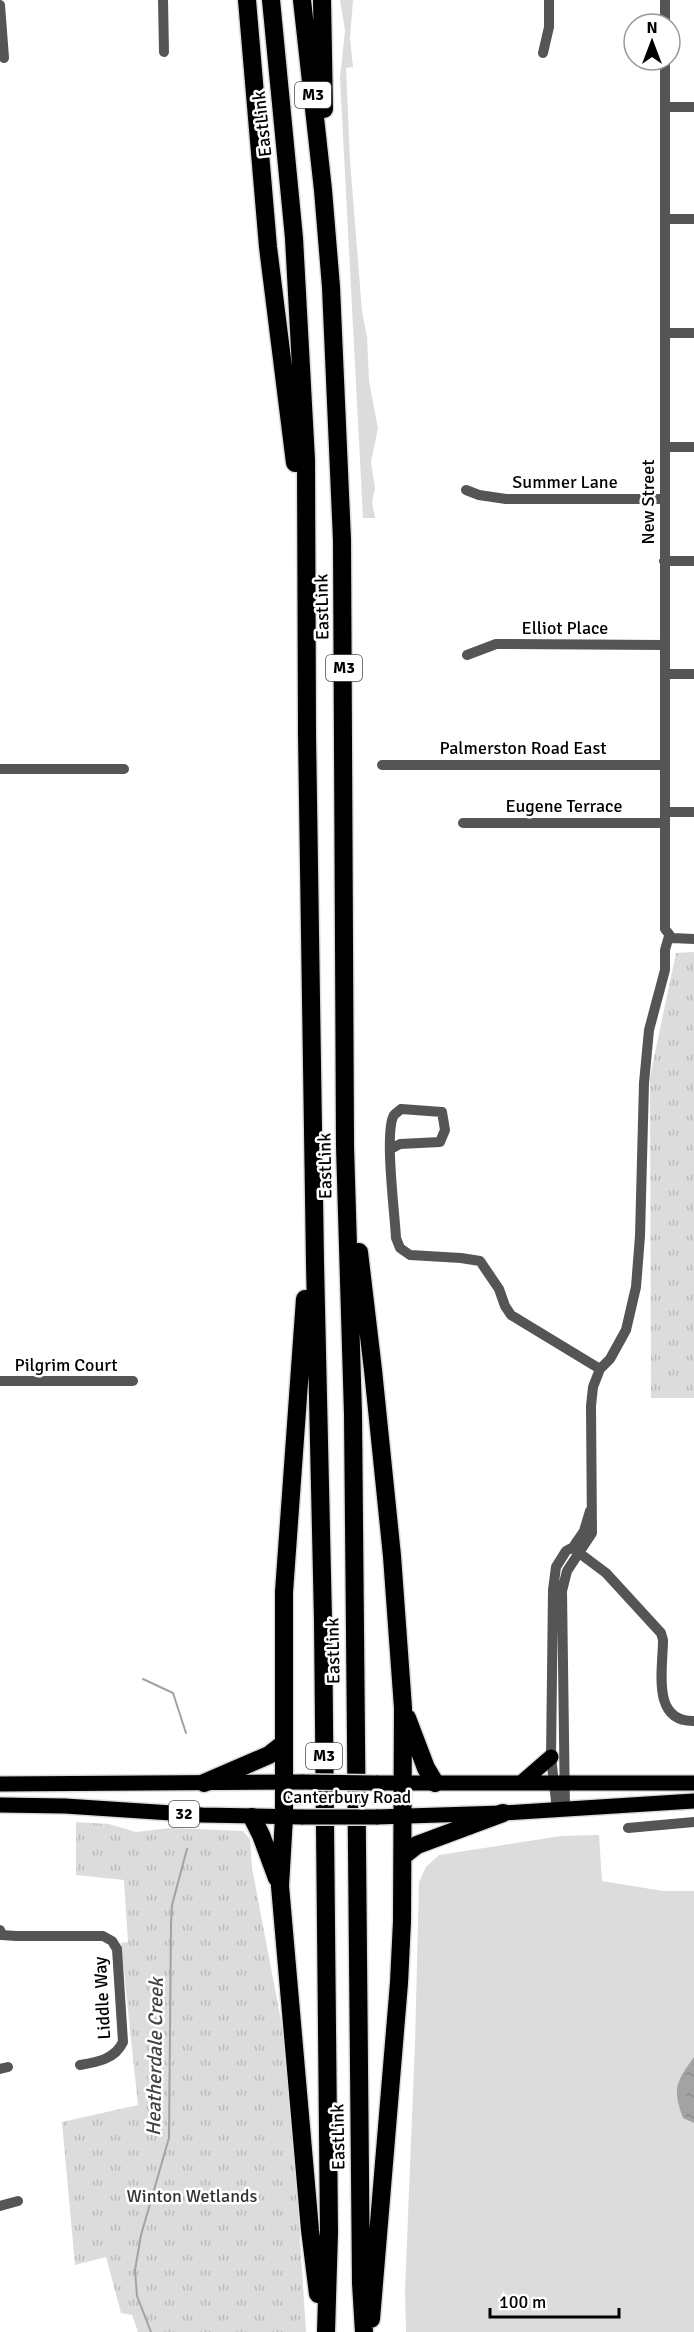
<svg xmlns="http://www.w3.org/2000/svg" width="694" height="2332" viewBox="0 0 694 2332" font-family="Signika,sans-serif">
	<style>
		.grass { fill: #dcdcdc }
		.park { fill: url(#park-tufts) }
		.water { fill: url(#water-ripples) }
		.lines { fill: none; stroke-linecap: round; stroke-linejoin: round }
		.stream { stroke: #a3a3a3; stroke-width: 2 }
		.primary-casing { stroke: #dbdbdb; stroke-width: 18 }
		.highway-casing { stroke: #dbdbdb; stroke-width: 21 }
		.street { stroke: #555; stroke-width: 10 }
		.primary { stroke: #000; stroke-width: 15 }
		.highway { stroke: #000; stroke-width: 18 }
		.primary-bridge-casing { stroke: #dbdbdb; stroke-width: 18; stroke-linecap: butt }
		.primary-bridge { stroke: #000; stroke-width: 15 }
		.labels { text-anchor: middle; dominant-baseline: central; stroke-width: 5; stroke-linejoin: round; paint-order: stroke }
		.shield { fill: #fff; stroke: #4c4c4c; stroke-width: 1.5 }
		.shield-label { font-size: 16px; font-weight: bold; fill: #000 }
		.street-label { font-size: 18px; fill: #000; stroke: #fff }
		.park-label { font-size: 18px; fill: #333; stroke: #fff }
		.water-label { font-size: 20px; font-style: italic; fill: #444; stroke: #fff }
	</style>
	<defs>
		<pattern id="park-tufts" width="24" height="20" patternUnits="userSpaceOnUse" patternTransform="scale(1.5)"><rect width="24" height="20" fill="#dcdcdc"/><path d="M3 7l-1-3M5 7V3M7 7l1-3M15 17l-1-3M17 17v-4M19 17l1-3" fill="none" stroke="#bbb"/></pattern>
		<pattern id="water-ripples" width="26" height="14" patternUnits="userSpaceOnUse" patternTransform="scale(1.5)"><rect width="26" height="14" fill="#a3a3a3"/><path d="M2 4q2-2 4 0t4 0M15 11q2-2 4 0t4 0" fill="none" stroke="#8b8b8b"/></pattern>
	</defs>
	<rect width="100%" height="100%" fill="#fff"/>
	<path class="grass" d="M340,0H353L350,38L353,67L346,68L350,160L362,311L367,337L369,381L378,428L371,462L375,488L372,502L375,518H363L340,78L345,30Z
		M599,1835L602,1881L663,1891H694V2332H406L405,2290L415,2043L419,1882L426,1867L439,1855L561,1836Z"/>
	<path class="park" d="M694,952V1398H651L650,1077L676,953Z
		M76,1822L109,1824L136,1832L171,1828L243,1831L250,1839L252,1868L283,2031L291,2101L306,2332H138L132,2315L121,2313L106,2257L75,2265L62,2122L138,2105L121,1943L128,1942L124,1880L76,1875Z"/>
	<path class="water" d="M694,2057V2123L683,2118C672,2088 676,2082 694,2057Z"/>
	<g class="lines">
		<path class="stream" d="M143,1679L173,1693L186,1733
			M151,2332L137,2296L135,2270L141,2235L169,2138L171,1925L172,1905L187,1849"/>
		<g class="primary-casing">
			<path id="primary" d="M376,1783H694
				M521,1783L551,1757
				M0,1784L303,1782
				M0,1805L65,1806L202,1815L303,1817
				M376,1817L503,1813L694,1801"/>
		</g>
		<g class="highway-casing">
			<path id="highway" d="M247,0L268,247L295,463
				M271,0L294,238L306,460L307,734L315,1263L323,1620L329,2232L326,2332
				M302,0L323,190L331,287L342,540L345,1146L353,1414L361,2283L364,2332
				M322,0L324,109
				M359,1252L373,1370L392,1556L403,1708L402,1921L399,1983L371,2319
				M305,1299L284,1592V1817L280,1886L310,2230L318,2294
				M407,1718L426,1768L435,1783
				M204,1783L269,1755L283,1744
				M252,1817L261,1835L277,1878
				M403,1856L417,1845L503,1813"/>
		</g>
		<path class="street" d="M163,0L164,52
			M0,5L4,58
			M665,24V0
			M543,53L549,27V0
			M665,60V929L672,938L694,939
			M665,107H694
			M665,219H694
			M665,333H694
			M665,447H694
			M466,490L479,495L506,499H665
			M664,561H694
			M467,655L496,644L665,645
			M665,674H694
			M382,765H665
			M0,769H124
			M665,812H694
			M463,823H665
			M391,1149L400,1144L440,1142L445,1130L442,1112L401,1109C399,1111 396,1113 394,1115C384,1131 395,1215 396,1238L400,1248L410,1255L461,1258L480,1261L499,1289L505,1306L511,1315L600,1369
			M0,1381H133
			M574,1549L606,1573L661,1633L663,1640C663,1669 651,1722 694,1721
			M565,1809L562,1591L567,1571L592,1533L591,1406L593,1387L600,1369L610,1359L626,1330L636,1287L640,1236L644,1083L649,1030L665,970V950L669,936
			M557,1810L551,1757L553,1590L556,1567L566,1551L573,1547L584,1531L590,1511
			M628,1828L694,1822
			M0,1930L2,1935L16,1936H103L112,1941L117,1949L123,2042C115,2059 98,2062 80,2065
			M0,2069L8,2067
			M0,2206L18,2201"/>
		<use href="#primary" class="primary"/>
		<use href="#highway" class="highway"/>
		<g class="primary-bridge-casing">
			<path id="primary-bridge" d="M303,1782L376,1783
				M303,1817H376"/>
		</g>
		<use href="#primary-bridge" class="primary-bridge"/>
	</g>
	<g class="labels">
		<g class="shield">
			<rect x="295" y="82" width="36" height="26" rx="4.5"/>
			<rect x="326" y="655" width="36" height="26" rx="4.5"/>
			<rect x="306" y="1743" width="36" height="26" rx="4.5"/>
			<rect x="169" y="1801" width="30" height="26" rx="4.5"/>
		</g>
		<g class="shield-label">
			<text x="313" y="95">M3</text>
			<text x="344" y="668">M3</text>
			<text x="324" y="1756">M3</text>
			<text x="184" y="1814">32</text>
		</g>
		<g class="street-label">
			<text transform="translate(262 124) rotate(-96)">EastLink</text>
			<text x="565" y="482">Summer Lane</text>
			<text transform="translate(648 502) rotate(-90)">New Street</text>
			<text transform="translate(322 607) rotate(-91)">EastLink</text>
			<text x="565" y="628">Elliot Place</text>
			<text x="523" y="748">Palmerston Road East</text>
			<text x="564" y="806">Eugene Terrace</text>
			<text transform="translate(325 1166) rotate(-91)">EastLink</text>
			<text x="66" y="1365">Pilgrim Court</text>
			<text transform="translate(333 1651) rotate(-91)">EastLink</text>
			<text x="347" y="1797">Canterbury Road</text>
			<text transform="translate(102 1998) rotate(-93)">Liddle Way</text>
			<text transform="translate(338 2137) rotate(-91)">EastLink</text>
		</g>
		<g class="park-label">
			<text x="192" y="2196">Winton Wetlands</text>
		</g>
		<g class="water-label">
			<text transform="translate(155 2057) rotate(-89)">Heatherdale Creek</text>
		</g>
	</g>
	<g transform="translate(652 42)"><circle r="28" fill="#ffffff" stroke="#999999" stroke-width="1.5"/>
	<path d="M0-4.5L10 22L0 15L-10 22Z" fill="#000000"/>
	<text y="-9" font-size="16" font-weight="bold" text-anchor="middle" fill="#000000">N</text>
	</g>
	<path d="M490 2308v9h129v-9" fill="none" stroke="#000000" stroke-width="3"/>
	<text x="499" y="2308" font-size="18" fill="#000000" stroke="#ffffff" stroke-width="4.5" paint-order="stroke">100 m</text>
</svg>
